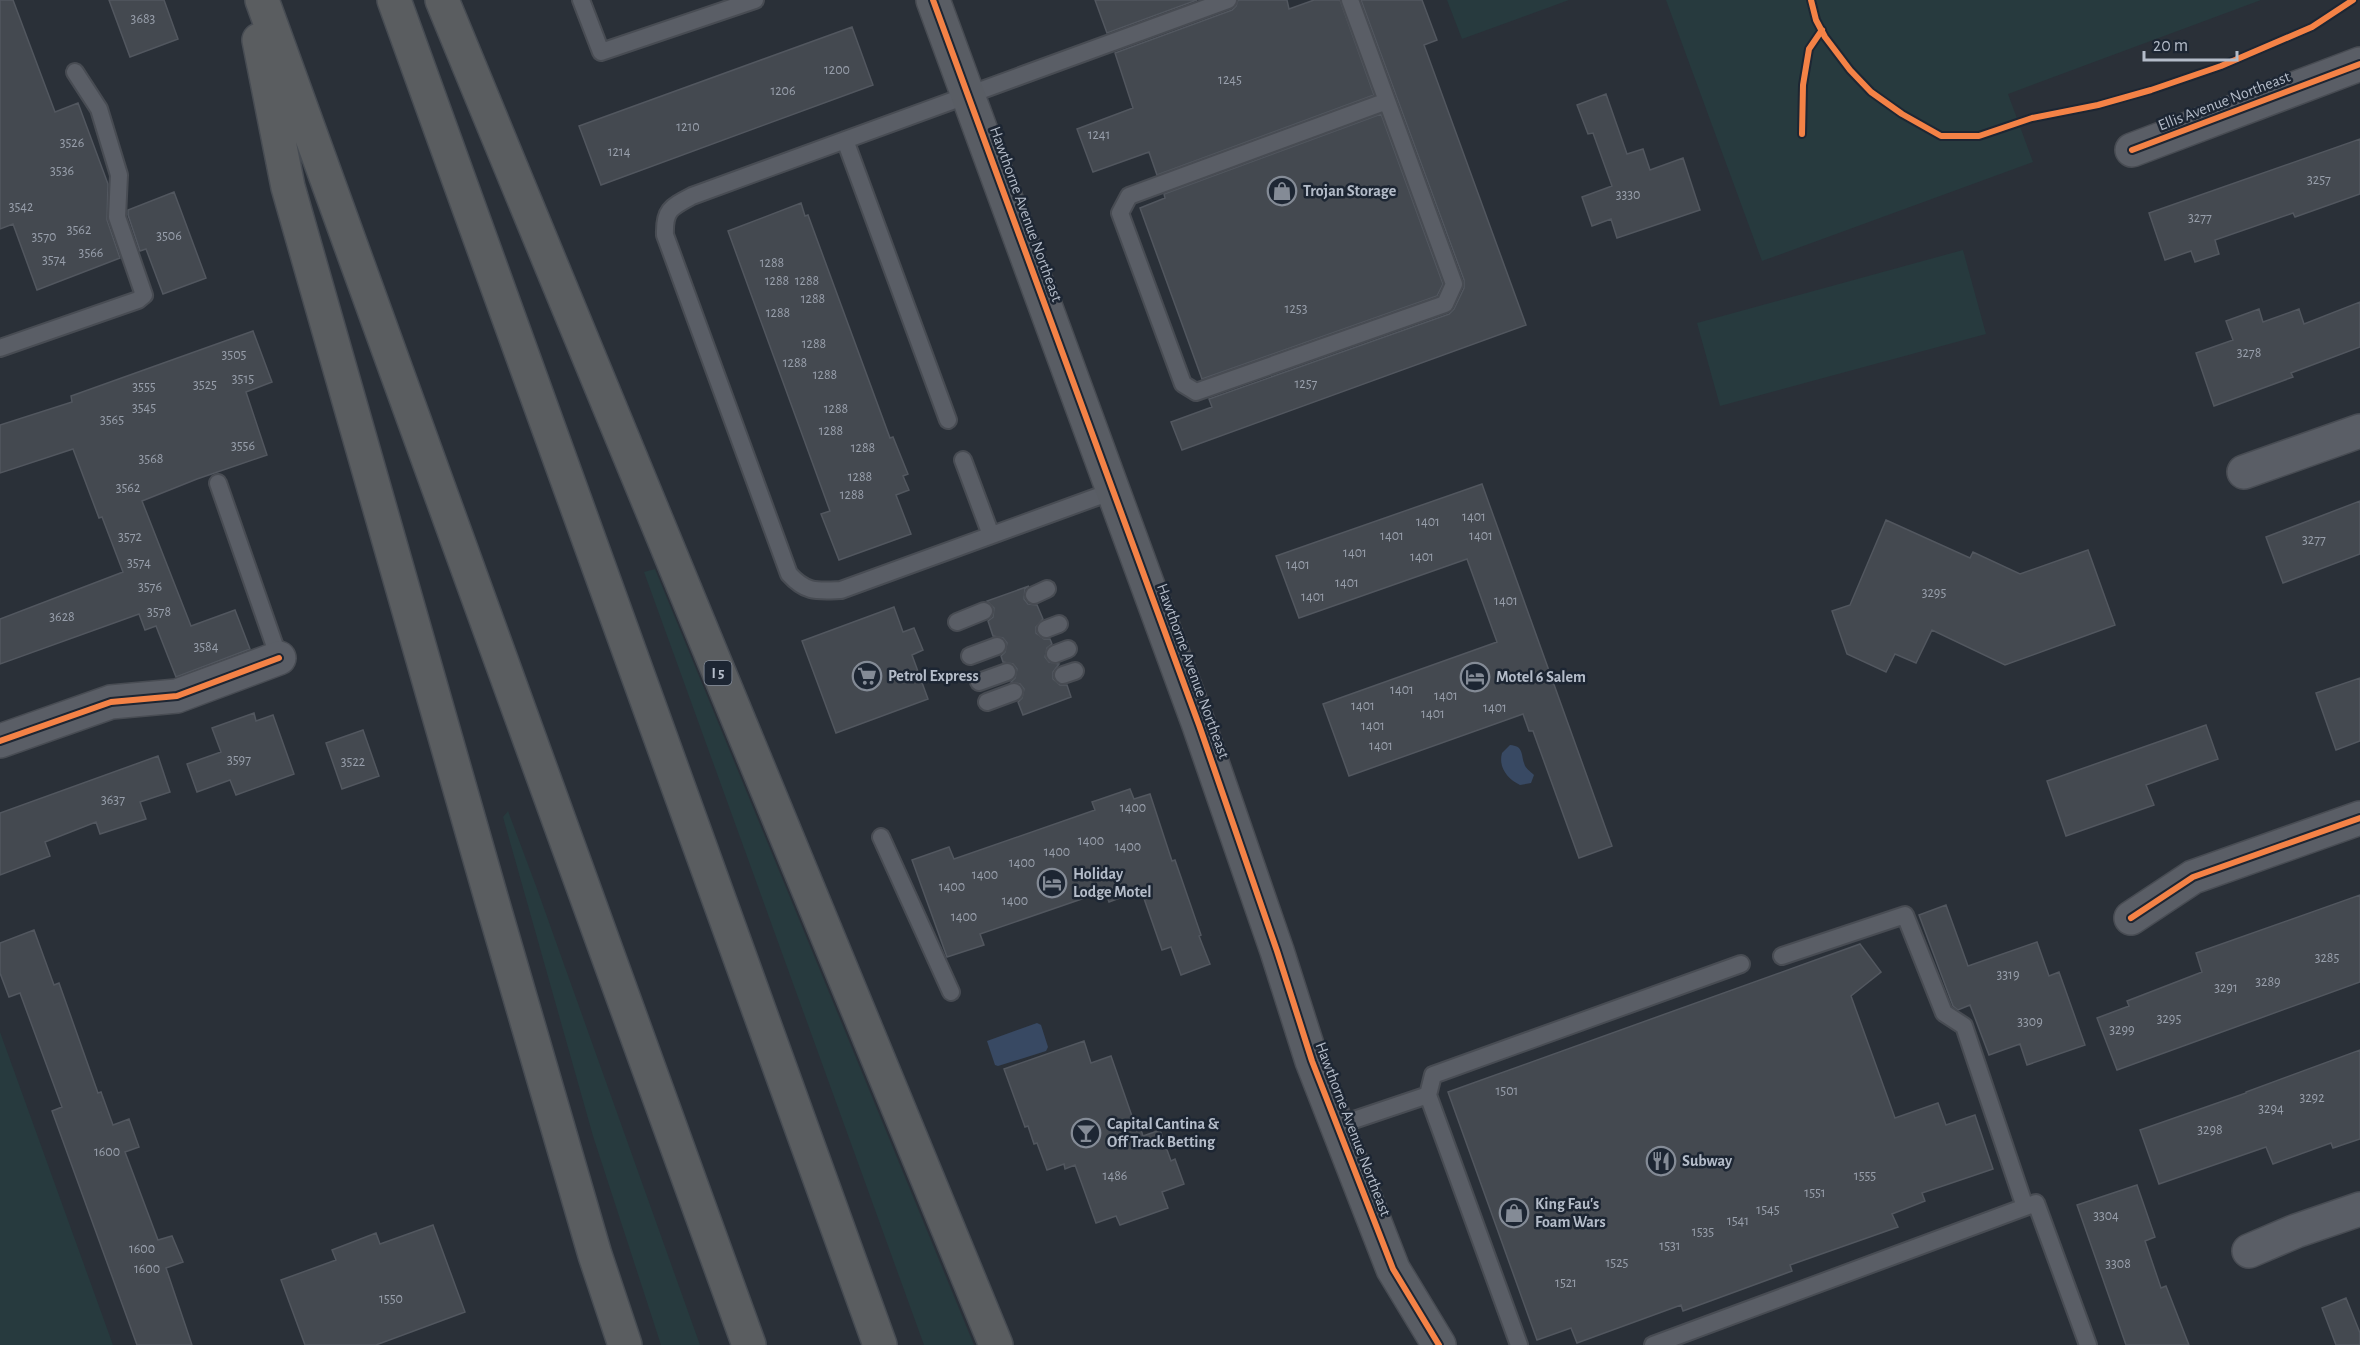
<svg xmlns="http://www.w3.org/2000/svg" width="2360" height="1345" viewBox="0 0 2360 1345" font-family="'Alegreya Sans',sans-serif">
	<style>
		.green { fill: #273a3e }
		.water { fill: #384963 }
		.building { fill: #444950; stroke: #52575f; stroke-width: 1.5 }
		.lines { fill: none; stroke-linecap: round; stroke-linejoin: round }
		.service-casing { stroke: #484c53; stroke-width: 20 }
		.minor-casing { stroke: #484c53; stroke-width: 36 }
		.secondary-casing { stroke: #484c53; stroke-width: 36 }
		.motorway-casing { stroke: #474c53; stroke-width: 36 }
		.service { stroke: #5a5e66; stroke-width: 16 }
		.minor { stroke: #5a5e66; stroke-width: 33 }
		.secondary { stroke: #595d64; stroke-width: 33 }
		.motorway { stroke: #5a5d60; stroke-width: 33 }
		.cycleway-casing { stroke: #1d2633; stroke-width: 10 }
		.cycleway { stroke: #f48246; stroke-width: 6 }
		.labels { text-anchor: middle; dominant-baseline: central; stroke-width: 5; stroke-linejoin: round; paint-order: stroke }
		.number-label { font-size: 14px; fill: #989fab }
		.shield { fill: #1d2633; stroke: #878f9c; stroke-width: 1.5 }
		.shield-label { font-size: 15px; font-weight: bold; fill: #b4bcc9 }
		.street-label { font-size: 16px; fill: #b4bcc9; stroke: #1d2633 }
		.poi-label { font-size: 16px; font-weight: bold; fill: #b4bcc9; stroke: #1d2633; text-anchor: start }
	</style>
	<rect width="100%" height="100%" fill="#2a3038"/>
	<path class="green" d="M1447,0H1569L1462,39Z
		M1666,0H2261L2008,94L2033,162L1762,261Z
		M1963,250L1986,334L1720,406L1697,323Z
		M655,569L974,1345H924L644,572Z
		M508,811L536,886L700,1345H661L593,1136L503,817Z
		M0,1032L113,1345H0Z"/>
	<path class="water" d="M1510,745C1523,746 1521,753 1524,763C1525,768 1530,771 1534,775L1531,783L1520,785C1508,779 1498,768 1502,753Z
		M1037,1023L1041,1025L1048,1047L1046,1051L998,1066L995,1065L987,1041Z"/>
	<path class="building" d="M0,0H13L55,112L78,103L108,184L107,220L120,258L37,290L13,224L0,229Z
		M109,0H164L178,39L130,57Z
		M1095,0H1197L1107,33Z
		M1238,0H1287L1289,9L1314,0H1340L1374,95L1157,175L1149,152L1093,172L1077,129L1133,108L1115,53L1232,10L1236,6Z
		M1361,0H1422L1437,40L1424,45L1526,325L1182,450L1171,422L1212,407L1209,399L1449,314L1454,309L1464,288V280Z
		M852,27L873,85L601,185L579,126Z
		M1606,94L1627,154L1643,149L1650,170L1683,158L1700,210L1617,238L1611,219L1592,226L1582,197L1612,186L1593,133L1588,134L1577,105Z
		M1381,114L1443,284L1437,296L1202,379L1140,208L1165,198L1164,194Z
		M2360,139V194L2295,217L2293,213L2215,240L2219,254L2195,262L2191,251L2165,260L2149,213Z
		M174,192L206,278L163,294L146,249L140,251L128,215V210Z
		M801,203L805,216L808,215L890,438L893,437L908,474L903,476L909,490L896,495L911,534L839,560L821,514L830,511L728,231Z
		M2360,302V347L2291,373L2293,377L2214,406L2196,353L2233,340L2226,321L2259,309L2263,322L2299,309L2304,324Z
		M253,331L272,382L246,392L267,455L197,479L142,501L191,626L235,610L250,649L176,677L156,626L145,630L139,614L0,664V619L123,572L102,517L99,518L73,449L0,473V425L72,402L71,396Z
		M1482,484L1612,846L1579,858L1533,731H1529L1523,714L1349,776L1323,704L1497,642L1467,559L1299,618L1276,556Z
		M2360,501V554L2283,583L2266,537Z
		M1886,520L1970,558L1973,552L2020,574L2088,550L2115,625L2005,665L1932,630L1916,663L1895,654L1886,672L1847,654L1832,611L1850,605Z
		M1029,586L1025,589L1024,599L1028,604L1037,605L1043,619L1036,627V633L1044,639H1050L1052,644L1047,648L1045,657L1049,662L1059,664L1053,672V679L1060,685H1067L1071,697L1023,715L1018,702L1022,698L1024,689L1020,684L1011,682L1015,678L1017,669L1013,664L1003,662L1001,656L1005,652L1007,643L1003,638L993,636L988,621L993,617L994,608L987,601Z
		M894,607L903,632L914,628L923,650L912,655L928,699L836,733L802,641Z
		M2360,678V741L2336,750L2316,693Z
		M254,713L256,721L273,715L294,774L236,795L230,780L197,792L187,764L221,752L212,728Z
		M2206,725L2218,759L2146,785L2154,805L2066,836L2047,781Z
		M363,730L379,776L342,789L326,743Z
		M158,756L170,792L140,802L146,819L100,834L96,822L45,842L50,856L0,875V813Z
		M1130,789L1134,799L1150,794L1172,861L1175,860L1201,935L1199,936L1210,964L1181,975L1171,947L1162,950L1141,890L1109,902L1105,891L980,934L984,945L947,957L912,860L949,847L954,859L1095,810L1092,802Z
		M2360,895V982L2117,1070L2097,1018L2129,1006L2127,1001L2202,972L2196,953Z
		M1946,905L1968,966L2037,942L2049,976L2059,972L2085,1045L2027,1065L2020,1044L1989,1055L1970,1005L1958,1010L1953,1006L1919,915Z
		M34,930L54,985L59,983L98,1093L101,1092L113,1125L129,1119L139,1147L125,1152L158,1240L172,1236L183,1262L166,1268L192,1345H137L52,1111L62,1107L20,993L9,997L0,973V943Z
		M1860,944L1881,972L1851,996L1895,1118L1938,1103L1946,1125L1975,1115L1993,1169L1922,1193L1925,1201L1892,1214L1898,1227L1790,1265L1792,1271L1683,1311L1681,1305L1577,1343L1571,1328L1537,1340L1448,1092Z
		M1084,1041L1091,1063L1111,1056L1134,1122L1138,1120L1143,1136L1160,1130L1171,1161L1175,1159L1184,1184L1162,1192L1168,1208L1120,1225L1116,1216L1096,1223L1075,1165L1065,1169L1064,1164L1047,1170L1037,1143L1034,1144L1028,1126L1025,1127L1004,1069Z
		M2360,1050V1139L2333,1148L2331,1143L2273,1164L2266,1147L2159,1184L2140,1130L2246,1093V1092Z
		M2137,1185L2155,1237L2145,1241L2161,1288L2166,1286L2189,1345H2126L2077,1205Z
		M433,1225L465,1312L376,1345H305L281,1280L336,1260L332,1250L376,1233L380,1244Z
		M2346,1298L2360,1333V1345H2336L2322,1308Z"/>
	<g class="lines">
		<g class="service-casing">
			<path id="service" d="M581,0L601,52L755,0
				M1350,0L1454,284L1445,304L1196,392L1183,384L1120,213L1129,196L1387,101
				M845,140L948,420
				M0,348L138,300L144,295L117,217L119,175L99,109L75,72
				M963,460L991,535
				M218,483L279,658
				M1113,491L841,590C817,591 806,593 789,574L665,235C664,210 671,207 692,196L1228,0
				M1034,595L1047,589
				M957,622L984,611
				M1046,629L1059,624
				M1055,654L1068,649
				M970,656L997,646
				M1063,675L1075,671
				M979,682L1007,672
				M987,702L1014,692
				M881,837L951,992
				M1782,956L1905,915L1944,1013L1964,1026L2025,1207
				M1428,1095L1433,1075L1741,964
				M1336,1126L1428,1095L1519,1345
				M1653,1345L2036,1203L2088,1345"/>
		</g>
		<g class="minor-casing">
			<path id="minor" d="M2132,150L2360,64
				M2244,472L2360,431
				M0,741L111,702L177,696L279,658
				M2131,918L2193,877L2360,818
				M2249,1251L2296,1231L2360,1209"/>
		</g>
		<g class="secondary-casing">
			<path id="secondary" d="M933,0L1199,725L1277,951L1312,1061L1393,1269L1439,1345"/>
		</g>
		<g class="motorway-casing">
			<path id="motorway" d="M262,0L749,1345
				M394,0L880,1345
				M442,0L996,1345
				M259,40L288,187L492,901L595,1255L625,1345"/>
		</g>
		<use href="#service" class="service"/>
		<use href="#minor" class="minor"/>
		<use href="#secondary" class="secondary"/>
		<use href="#motorway" class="motorway"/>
		<g class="cycleway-casing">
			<path id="cycleway" d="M933,0L1199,725L1277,951L1312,1061L1393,1269L1439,1345
				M1811,0L1816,20L1825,37L1850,70L1871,92L1902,114L1941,136H1979L2032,118L2098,105L2151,90L2221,66L2312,27L2353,0
				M1802,134L1803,85L1809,49L1822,30
				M2132,150L2360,64
				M0,741L111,702L177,696L279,658
				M2131,918L2193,877L2360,818"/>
		</g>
		<use href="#cycleway" class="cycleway"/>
	</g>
	<defs>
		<g id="shop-ring" transform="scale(1.5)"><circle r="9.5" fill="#1d2633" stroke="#848b96" stroke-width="1.5"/><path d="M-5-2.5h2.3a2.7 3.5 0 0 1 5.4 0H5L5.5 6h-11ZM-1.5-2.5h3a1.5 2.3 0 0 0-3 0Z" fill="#848b96"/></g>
		<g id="supermarket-ring" transform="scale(1.5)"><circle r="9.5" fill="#1d2633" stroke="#848b96" stroke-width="1.5"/><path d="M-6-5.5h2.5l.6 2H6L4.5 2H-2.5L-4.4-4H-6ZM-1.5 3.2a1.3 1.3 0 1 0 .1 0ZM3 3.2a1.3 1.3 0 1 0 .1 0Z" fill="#848b96"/></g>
		<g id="hotel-ring" transform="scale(1.5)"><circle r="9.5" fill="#1d2633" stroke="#848b96" stroke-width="1.5"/><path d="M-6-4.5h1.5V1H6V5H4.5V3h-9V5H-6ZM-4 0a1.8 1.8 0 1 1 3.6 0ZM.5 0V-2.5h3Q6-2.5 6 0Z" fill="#848b96"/></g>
		<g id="bar-ring" transform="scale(1.5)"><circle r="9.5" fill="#1d2633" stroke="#848b96" stroke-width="1.5"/><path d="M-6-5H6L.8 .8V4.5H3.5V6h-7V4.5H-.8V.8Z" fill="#848b96"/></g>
		<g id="restaurant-ring" transform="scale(1.5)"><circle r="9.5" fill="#1d2633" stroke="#848b96" stroke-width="1.5"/><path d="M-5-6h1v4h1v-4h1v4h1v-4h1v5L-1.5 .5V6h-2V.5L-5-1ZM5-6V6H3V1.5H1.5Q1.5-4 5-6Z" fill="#848b96"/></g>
	</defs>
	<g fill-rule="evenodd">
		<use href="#shop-ring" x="1282" y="191"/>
		<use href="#supermarket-ring" x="867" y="676"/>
		<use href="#hotel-ring" x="1475" y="677"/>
		<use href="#hotel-ring" x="1052" y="883"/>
		<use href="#bar-ring" x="1086" y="1133"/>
		<use href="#restaurant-ring" x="1661" y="1161"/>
		<use href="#shop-ring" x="1514" y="1213"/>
	</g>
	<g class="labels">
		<g class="number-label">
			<text x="143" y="19">3683</text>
			<text x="837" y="70">1200</text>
			<text x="1230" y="80">1245</text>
			<text x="783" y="91">1206</text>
			<text x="688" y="127">1210</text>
			<text x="1099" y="135">1241</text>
			<text x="72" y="143">3526</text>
			<text x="619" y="152">1214</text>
			<text x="62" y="171">3536</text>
			<text x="2319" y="180">3257</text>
			<text x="1628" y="195">3330</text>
			<text x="21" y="207">3542</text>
			<text x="2200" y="218">3277</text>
			<text x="79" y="230">3562</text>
			<text x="169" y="236">3506</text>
			<text x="44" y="237">3570</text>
			<text x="91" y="253">3566</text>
			<text x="54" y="260">3574</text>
			<text x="772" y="263">1288</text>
			<text x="777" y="281">1288</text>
			<text x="807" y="281">1288</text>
			<text x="813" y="299">1288</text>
			<text x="1296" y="309">1253</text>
			<text x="778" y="313">1288</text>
			<text x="814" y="344">1288</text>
			<text x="2249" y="353">3278</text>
			<text x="234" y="355">3505</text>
			<text x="795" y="363">1288</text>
			<text x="825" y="375">1288</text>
			<text x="243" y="379">3515</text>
			<text x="1306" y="384">1257</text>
			<text x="205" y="385">3525</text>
			<text x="144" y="387">3555</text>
			<text x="144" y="408">3545</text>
			<text x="836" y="409">1288</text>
			<text x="112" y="420">3565</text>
			<text x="831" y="431">1288</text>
			<text x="243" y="446">3556</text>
			<text x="863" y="448">1288</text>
			<text x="151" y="459">3568</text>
			<text x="860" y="477">1288</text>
			<text x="128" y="488">3562</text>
			<text x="852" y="495">1288</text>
			<text x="1474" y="517">1401</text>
			<text x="1428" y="522">1401</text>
			<text x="1392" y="536">1401</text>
			<text x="1481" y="536">1401</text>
			<text x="130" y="537">3572</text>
			<text x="2314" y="540">3277</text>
			<text x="1355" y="553">1401</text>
			<text x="1422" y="557">1401</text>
			<text x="139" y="563">3574</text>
			<text x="1298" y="565">1401</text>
			<text x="1347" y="583">1401</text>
			<text x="150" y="587">3576</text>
			<text x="1934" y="593">3295</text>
			<text x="1313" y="597">1401</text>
			<text x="1506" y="601">1401</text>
			<text x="159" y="612">3578</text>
			<text x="62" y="617">3628</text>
			<text x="206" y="647">3584</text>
			<text x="1402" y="690">1401</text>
			<text x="1446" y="696">1401</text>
			<text x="1363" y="706">1401</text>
			<text x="1495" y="708">1401</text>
			<text x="1433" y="714">1401</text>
			<text x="1373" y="726">1401</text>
			<text x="1381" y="746">1401</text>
			<text x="239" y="760">3597</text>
			<text x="353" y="762">3522</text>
			<text x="113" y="800">3637</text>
			<text x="1133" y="808">1400</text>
			<text x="1091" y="841">1400</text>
			<text x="1128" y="847">1400</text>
			<text x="1057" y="852">1400</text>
			<text x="1022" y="863">1400</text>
			<text x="985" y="875">1400</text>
			<text x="952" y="887">1400</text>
			<text x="1015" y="901">1400</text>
			<text x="964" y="917">1400</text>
			<text x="2327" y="958">3285</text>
			<text x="2008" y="975">3319</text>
			<text x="2268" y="982">3289</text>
			<text x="2226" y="988">3291</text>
			<text x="2169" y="1019">3295</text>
			<text x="2030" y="1022">3309</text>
			<text x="2122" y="1030">3299</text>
			<text x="1507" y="1091">1501</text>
			<text x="2312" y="1098">3292</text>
			<text x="2271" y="1109">3294</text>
			<text x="2210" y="1130">3298</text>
			<text x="107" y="1152">1600</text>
			<text x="1115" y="1176">1486</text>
			<text x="1865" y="1176">1555</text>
			<text x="1815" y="1193">1551</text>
			<text x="1768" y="1210">1545</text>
			<text x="2106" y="1216">3304</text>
			<text x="1738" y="1221">1541</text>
			<text x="1703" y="1232">1535</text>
			<text x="1670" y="1246">1531</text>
			<text x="142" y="1249">1600</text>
			<text x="1617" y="1263">1525</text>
			<text x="2118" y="1264">3308</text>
			<text x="147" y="1269">1600</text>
			<text x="1566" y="1283">1521</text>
			<text x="391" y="1299">1550</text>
		</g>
		<rect class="shield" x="704.5" y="661" width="27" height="24" rx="4.5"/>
		<g class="shield-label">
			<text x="718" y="673">I 5</text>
		</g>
		<g class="street-label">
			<text transform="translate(2224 101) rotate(-21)">Ellis Avenue Northeast</text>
			<text transform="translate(1026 214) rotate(70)">Hawthorne Avenue Northeast</text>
			<text transform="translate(1193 671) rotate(70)">Hawthorne Avenue Northeast</text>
			<text transform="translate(1353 1129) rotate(69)">Hawthorne Avenue Northeast</text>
		</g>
		<g class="poi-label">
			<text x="1303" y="191">Trojan Storage</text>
			<text x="888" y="676">Petrol Express</text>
			<text x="1496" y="677">Motel 6 Salem</text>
			<text x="1073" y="874">Holiday<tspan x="1073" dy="18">Lodge Motel</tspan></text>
			<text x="1107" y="1124">Capital Cantina &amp;<tspan x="1107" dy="18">Off Track Betting</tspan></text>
			<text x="1682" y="1161">Subway</text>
			<text x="1535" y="1204">King Fau's<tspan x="1535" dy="18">Foam Wars</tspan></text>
		</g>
	</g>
	<path d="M2144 51v9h93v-9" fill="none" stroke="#b4bcc9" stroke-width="3"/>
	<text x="2153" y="51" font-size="18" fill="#b4bcc9" stroke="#1d2633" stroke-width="4.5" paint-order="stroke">20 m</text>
</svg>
